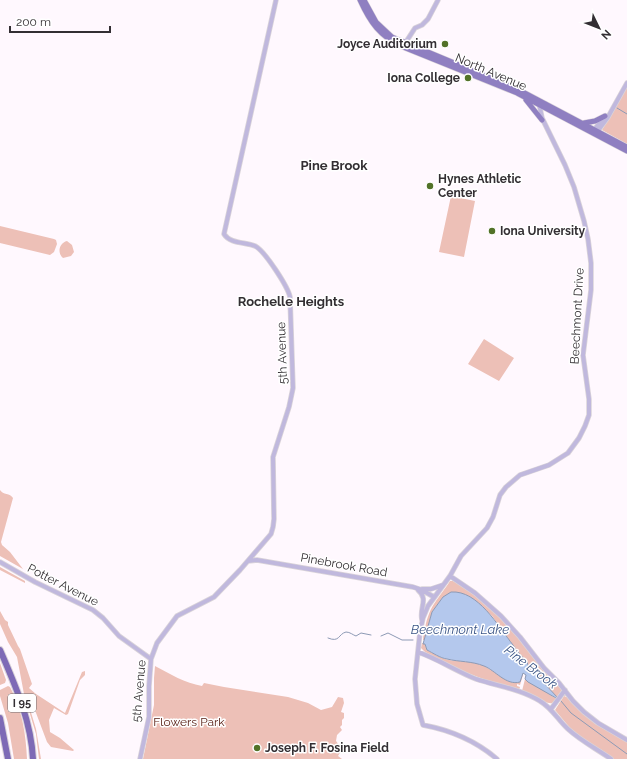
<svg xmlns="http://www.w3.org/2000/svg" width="627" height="759" viewBox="0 0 627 759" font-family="Raleway,sans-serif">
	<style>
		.green { fill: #edc0b7 }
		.water { fill: #b4c8ed; stroke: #8d9ab5 }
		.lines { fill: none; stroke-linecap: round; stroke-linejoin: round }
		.stream { stroke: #8d9ab5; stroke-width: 1 }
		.minor-casing { stroke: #dad4d9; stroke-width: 5.5 }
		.major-casing { stroke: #dad4d9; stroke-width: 6 }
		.highway-casing { stroke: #dad4d9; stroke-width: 8 }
		.minor { stroke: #c0b8dd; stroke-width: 4 }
		.major { stroke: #8f7fc1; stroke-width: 5 }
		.highway { stroke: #7e6ab6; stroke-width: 6 }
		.poi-dot { fill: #527228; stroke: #fff; stroke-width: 1.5 }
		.labels { text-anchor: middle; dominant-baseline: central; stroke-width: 3; stroke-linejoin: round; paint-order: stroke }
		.shield { fill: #fff; stroke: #706d70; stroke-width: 1 }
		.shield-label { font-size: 11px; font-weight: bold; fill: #332f33 }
		.poi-label { font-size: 12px; font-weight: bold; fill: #332f33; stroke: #fff; text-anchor: start }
		.street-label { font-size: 12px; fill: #332f33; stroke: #fff }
		.park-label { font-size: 12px; fill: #592016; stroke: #fff }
		.neighbourhood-label { font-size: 13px; font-weight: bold; fill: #332f33; stroke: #fff }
		.water-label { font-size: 13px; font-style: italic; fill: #3b5586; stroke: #fff }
	</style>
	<rect width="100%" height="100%" fill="#fff8fe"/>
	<path class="green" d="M627,86V144L602,130Z
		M451,196L475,201L464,257L439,252Z
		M0,226L54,239L56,240L57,244L54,252L50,255L0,243Z
		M67,241L72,245L74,252L71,256L63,258C57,253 59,243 67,241Z
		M484,339L514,358L499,381L468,364Z
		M0,490C3,495 10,493 13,498L1,542L2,545L10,552L23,569L0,556Z
		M0,567L25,581V583L0,570Z
		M450,581H453L472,592L501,617L555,680L562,690C559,694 556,701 552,703C547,705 528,693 522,691L526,675L546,692L555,698L556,697L544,683L534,669L532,668L528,671L525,670L528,665L527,662L514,647L492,616L469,596L443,597L432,612L425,640H423C423,636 424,632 425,628C430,604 438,600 450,581Z
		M0,611L5,620L8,622V625L18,646L20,649L32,684L29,688L36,694L65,713L82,672L85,671V675L80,680L68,714L66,715L54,708L49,720L50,732L60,738L74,750L73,751L51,747L47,742L30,697L27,699L36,729L41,759H39L36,734L24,694L17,657L8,642L0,624Z
		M422,643L425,644L427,650C433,653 439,657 445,659C459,663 477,659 489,669L520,682L522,674L523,675L520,685L517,684V686L520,687L519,690C485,681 456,670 425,652L421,648Z
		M0,663L6,680L5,683L0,685Z
		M155,666C170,674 185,683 202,686L204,683L224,687L288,697L308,703L321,710L332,707L338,697L343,698L344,703L341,712L344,713V718L342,720V725L340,727L342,730L337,735L336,741L339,745L347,746L346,748L341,751L338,756L342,759H143L154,705V678Z
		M8,686L10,687C22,708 26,735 27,759H14L8,723L0,696V690Z
		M564,696L569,698L604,728L627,742V759H613L575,734L555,710Z"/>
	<path class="water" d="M451,592C478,590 498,626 513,645C517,651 522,657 527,662L528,665L526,670L528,671L532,668L535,670L544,683L557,697L556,698L528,682L525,679L526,675L523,673L520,682C506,686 495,670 484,666C472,661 459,662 447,659C440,658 433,653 427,650L425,644H423L432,612L443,597Z"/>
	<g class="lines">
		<path class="stream" d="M617,108L627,114
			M381,636L388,633L402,640H413
			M328,638C340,643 338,634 346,632C350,632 353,635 356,636L361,633L371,635
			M561,701L571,713L627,754"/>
		<g class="minor-casing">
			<path id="minor" d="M404,45L415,28L422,25L428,19L438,0
				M597,132L608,117L627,83
				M595,133V129L604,117
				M248,561L257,560L413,587L422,590L434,597
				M0,562L35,582L93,610L103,618L119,636L151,659
				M450,576L475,593L501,616L520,637L544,668L559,683L573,701L584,712L598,723L627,740
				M422,589H431L443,585
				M418,590C429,599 419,608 422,620
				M418,652C438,659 456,671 476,679C497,686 521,689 540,701C552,708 558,720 568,729C581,741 597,749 611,759
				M551,709L565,690
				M140,759L149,717V686L151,659L157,643L177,616L214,597L240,570L271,534L273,527L274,519L273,457L289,407L293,388L290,297C288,287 265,251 255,246C246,242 230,244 224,234L276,0
				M497,759C476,741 450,730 423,725L417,704L415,679L420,632L423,618L428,606L450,576L461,556L487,528L493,517L500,495L506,487L520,475L549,465L568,453L579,438L585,426L589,415V399L583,355L591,290V263L588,239L584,221L574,187L565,165L542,118L539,103"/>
		</g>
		<g class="major-casing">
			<path id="major" d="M360,0C370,22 380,37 403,47L517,93L627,151
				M364,0L376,22L392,37L519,90L627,147
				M526,100L542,120
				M584,123L595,121L605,116"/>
		</g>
		<g class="highway-casing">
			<path id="highway" d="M0,650C15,685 31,720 33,759
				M0,718L8,759"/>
		</g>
		<use href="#minor" class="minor"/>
		<use href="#major" class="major"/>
		<use href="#highway" class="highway"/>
	</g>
	<g class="poi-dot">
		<circle cx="445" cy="44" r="4"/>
		<circle cx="468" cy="78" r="4"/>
		<circle cx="430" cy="186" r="4"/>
		<circle cx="492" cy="231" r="4"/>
		<circle cx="257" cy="748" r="4"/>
	</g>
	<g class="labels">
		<rect class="shield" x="8" y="694" width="28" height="18" rx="3"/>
		<g class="shield-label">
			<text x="22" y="703">I 95</text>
		</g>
		<g class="poi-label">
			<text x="437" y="44" text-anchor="end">Joyce Auditorium</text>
			<text x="460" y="78" text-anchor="end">Iona College</text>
			<text x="438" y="179">Hynes Athletic<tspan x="438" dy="14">Center</tspan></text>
			<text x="500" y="231">Iona University</text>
			<text x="265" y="748">Joseph F. Fosina Field</text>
		</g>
		<g class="street-label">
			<text transform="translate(491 72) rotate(23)">North Avenue</text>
			<text transform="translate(577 316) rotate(-87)">Beechmont Drive</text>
			<text transform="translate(282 353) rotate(-92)">5th Avenue</text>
			<text transform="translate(344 565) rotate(10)">Pinebrook Road</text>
			<text transform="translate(63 585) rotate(27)">Potter Avenue</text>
			<text transform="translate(139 691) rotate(-85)">5th Avenue</text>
		</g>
		<g class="park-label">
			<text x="189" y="722">Flowers Park</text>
		</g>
		<g class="neighbourhood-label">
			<text x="334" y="165">Pine Brook</text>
			<text x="291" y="301">Rochelle Heights</text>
		</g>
		<g class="water-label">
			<text x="460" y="629">Beechmont Lake</text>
			<text transform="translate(531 667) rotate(37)">Pine Brook</text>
		</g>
	</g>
	<g transform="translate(599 28) rotate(133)" stroke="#ffffff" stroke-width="3" paint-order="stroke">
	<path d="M0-3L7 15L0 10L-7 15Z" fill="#332f33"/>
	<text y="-6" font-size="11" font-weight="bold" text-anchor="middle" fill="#332f33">N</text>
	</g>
	<path d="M10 26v6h100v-6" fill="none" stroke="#332f33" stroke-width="2"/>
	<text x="16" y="26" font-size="12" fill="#332f33" stroke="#ffffff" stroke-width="3" paint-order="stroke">200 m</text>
</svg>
